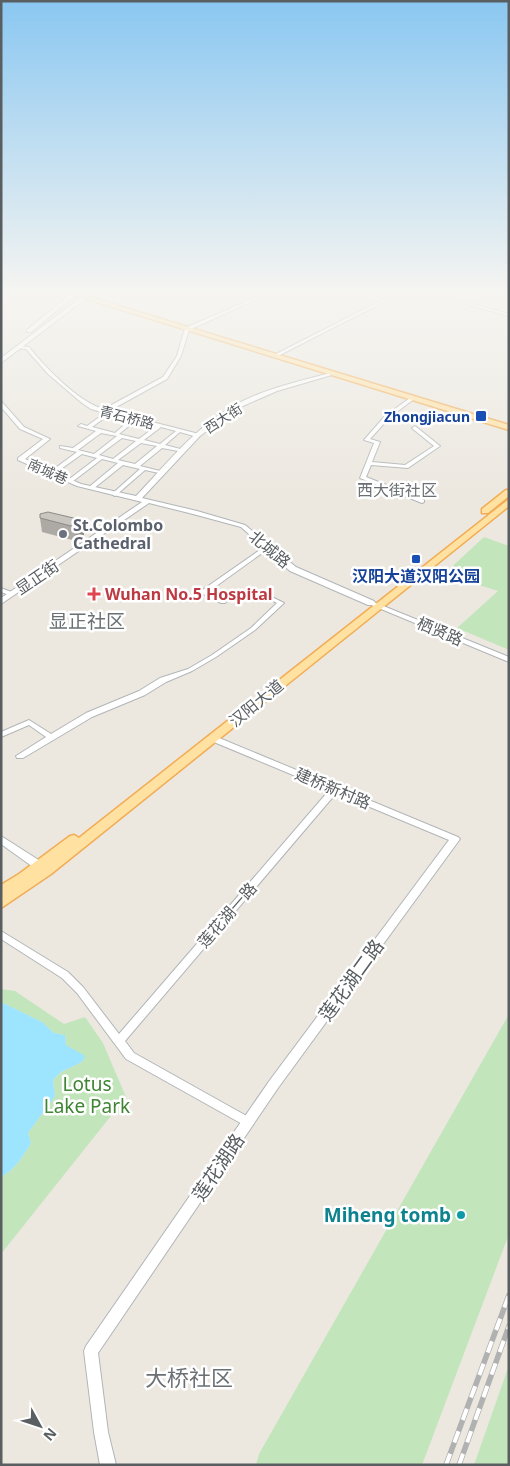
<svg xmlns="http://www.w3.org/2000/svg" width="510" height="1466" viewBox="0 0 510 1466" font-family="'Noto Sans','Noto Sans SC',sans-serif">
	<style>
		.green { fill: #c3e5bc }
		.water { fill: #9de4ff }
		.lines { fill: none; stroke-linecap: round; stroke-linejoin: round }
		.minor-casing { stroke: #b1b5b8; stroke-width: 2 }
		.tertiary-casing { stroke: #b1b5b8; stroke-width: 2 }
		.secondary-casing { stroke: #b2b7bb; stroke-width: 2 }
		.primary-casing { stroke: #f2ac54; stroke-width: 3 }
		.trunk-casing { stroke: #ec7c00; stroke-width: 3 }
		.minor { fill: #fff; fill-rule: evenodd }
		.tertiary { fill: #fff; fill-rule: evenodd }
		.secondary { fill: #fff; fill-rule: evenodd }
		.primary { fill: #ffe1a2; fill-rule: evenodd }
		.trunk { fill: #fed694; fill-rule: evenodd }
		.rail-casing { stroke: #b0b1b1; stroke-width: 5.5 }
		.rail { stroke: #fff; stroke-width: 4; stroke-dasharray: 12; stroke-linecap: butt }
		.wall { fill: #ada9a4 }
		.shaded-wall { fill: #8d8a86 }
		.building { fill: #c9c5bf; stroke: #8d8a86 }
		.transit-dot { fill: #1a4fb4; stroke: #fff; stroke-width: 2 }
		.worship-dot { fill: #6b7280; stroke: #fff; stroke-width: 2 }
		.health-dot { fill: #e0444e; stroke: #fff; stroke-width: 2 }
		.culture-dot { fill: #0f9aa8; stroke: #fff; stroke-width: 2 }
		.labels { text-anchor: middle; dominant-baseline: central; stroke-width: 5; stroke-linejoin: round; paint-order: stroke }
		.far-transit-label { font-size: 14px; font-weight: bold; fill: #164399; stroke: #fff; text-anchor: end }
		.far-street-label { font-size: 14px; fill: #595e61; stroke: #fff }
		.far-quarter-label { font-size: 16px; fill: #6a7074; stroke: #fff }
		.worship-label { font-size: 16px; font-weight: bold; fill: #5b616d; stroke: #fff; text-anchor: start }
		.street-label { font-size: 16px; fill: #595e61; stroke: #fff }
		.transit-label { font-size: 16px; font-weight: bold; fill: #164399; stroke: #fff }
		.health-label { font-size: 16px; font-weight: bold; fill: #be3a42; stroke: #fff; text-anchor: start }
		.quarter-label { font-size: 19px; fill: #6a7074; stroke: #fff }
		.near-street-label { font-size: 19px; fill: #595e61; stroke: #fff }
		.near-park-label { font-size: 19px; fill: #3e8534; stroke: #fff }
		.near-culture-label { font-size: 19px; font-weight: bold; fill: #0d838f; stroke: #fff; text-anchor: end }
		.near-quarter-label { font-size: 22px; fill: #6a7074; stroke: #fff }
	</style>
	<rect width="100%" height="100%" fill="#ece8e0"/>
	<path class="green" d="M484,537L509,546V650L457,628L498,591L444,574Z
		M1,989L15,991L64,1024L85,1017L103,1043L126,1097L1,1254V1177C15,1170 23,1156 31,1143L28,1133L55,1096L53,1080L61,1072L82,1062L66,1045L65,1035L54,1033L42,1022L1,1002Z
		M509,1014V1234L422,1465H256L259,1454Z
		M509,1365V1465H474Z"/>
	<path class="water" d="M1,1002L42,1022L54,1033L65,1035L66,1045L85,1056L82,1062L61,1072L53,1080L55,1096L28,1133L31,1143C23,1156 15,1170 1,1177Z"/>
	<g class="lines">
		<g class="minor-casing">
			<path id="minor" d="M268,292H273L189,330L181,356L167,379L109,411L199,434V436L197,437L180,432L165,445L184,450V452L162,448L140,466L164,472V474L145,470L115,496L113,495V493L140,469L123,465L93,489H89V487L118,463L102,459L72,482H68V480L97,458L82,454L54,474H50V472L77,452L60,448V446L73,448L96,431L78,426L81,424L87,426L105,413L91,409L82,403L48,374L26,349L17,348V346L29,347C45,367 79,403 104,409L163,377L177,356L185,328ZM110,414L131,419L115,433L92,427ZM135,421L156,426L139,439L119,434ZM161,427L176,431L160,444L144,440ZM101,433L117,436L94,454L78,450ZM122,438L136,441L113,459L99,455ZM141,443L157,446L135,464L118,460Z
				M398,292H403L276,357L272,356Z
				M424,292H430L509,314V316Z
				M410,398L414,399L389,418L370,439L380,442L372,462L405,465L434,446L413,429L412,428L415,426L440,446L408,468L371,465L366,477L424,500V502L422,503L360,478L374,443L364,440L385,416Z
				M267,545L270,547L269,548L208,592L225,601L226,602L225,603H221L201,593L200,592L201,591Z
				M1,588L14,593L15,594L12,596L1,592Z
				M272,597L284,603L255,630L216,657L192,671L166,682L145,695L92,717L23,758H17L16,756L46,737L29,725L1,737V732L29,720L51,734L86,713L139,691L160,678L188,669L212,655L251,628L277,603L269,599L270,598Z
				M371,601L509,657V662L369,604L368,603Z
				M335,786L338,787L339,789L338,791L125,1041L134,1053L252,1119L253,1122L252,1125L248,1127L244,1125L126,1059L77,993L62,978L1,939V931L68,972L83,987L119,1034L332,787Z"/>
		</g>
		<g class="tertiary-casing">
			<path id="tertiary" d="M330,373L335,374L277,391L236,409L200,436L142,498L197,511L245,525L296,567L374,601L375,603L374,605H368L290,571L241,527L193,514L149,503L1,604V598L142,502L77,486L18,460V458L43,439L20,429L1,407V401L24,427L50,439L25,459L81,484L136,496C166,465 193,429 232,407C262,389 297,382 330,373Z
				M212,735L458,837L460,839L278,1088L98,1353L108,1432L116,1465H100L94,1432L84,1351L86,1346L270,1080L449,840L209,740L208,738L209,736Z
				M1,836L48,866L49,869L48,872H40L1,844Z"/>
		</g>
		<g class="secondary-casing">
			<path id="secondary" d="M72,293L77,294L31,332H27V330Z
				M83,296L88,297L1,363V358Z"/>
		</g>
		<g class="primary-casing">
			<path id="primary" d="M64,292H73L509,425V430Z
				M506,490H509V496L488,513H482V509Z
				M509,499V506L51,874L1,908V885L19,874L70,836L74,835L79,838Z"/>
		</g>
		<g class="trunk-casing">
			<path id="trunk" d="M80,292L74,296L70,294L73,292Z
				M86,292H92L87,298H83L81,297Z"/>
		</g>
		<use href="#minor" class="minor"/>
		<use href="#tertiary" class="tertiary"/>
		<use href="#secondary" class="secondary"/>
		<use href="#primary" class="primary"/>
		<use href="#trunk" class="trunk"/>
		<g class="rail-casing">
			<path id="rail" d="M446,1465L509,1295
				M459,1465L509,1326"/>
		</g>
		<use href="#rail" class="rail"/>
	</g>
	<path class="wall" d="M40,518L82,520L84,535L76,541L42,532Z"/>
	<path class="shaded-wall" d="M82,520L84,535L76,541L75,527Z"/>
	<path class="building" d="M48,512L82,520L75,527L40,518V514Z"/>
	<linearGradient id="sky" x2="0" y2="1"><stop stop-color="#8ac7f1"/><stop offset="0.59" stop-color="#f6f5f1"/><stop offset="1" stop-color="#f6f5f1" stop-opacity="0"/></linearGradient>
	<rect width="510" height="497" fill="url(#sky)"/>
	<g class="transit-dot">
		<rect x="475" y="410" width="12" height="12" rx="2.5"/>
		<rect x="411" y="554" width="10" height="10" rx="2.5"/>
	</g>
	<circle class="worship-dot" cx="63" cy="534" r="5"/>
	<path class="health-dot" d="M91.5 586.5h5v5h5v5h-5v5h-5v-5h-5v-5h5z"/>
	<circle class="culture-dot" cx="461" cy="1215" r="5"/>
	<g class="labels">
		<g class="far-transit-label">
			<text x="470" y="416">Zhongjiacun</text>
		</g>
		<g class="far-street-label">
			<text transform="translate(127 417) rotate(14)">青石桥路</text>
			<text transform="translate(223 418) rotate(-33)">西大街</text>
			<text transform="translate(48 471) rotate(24)">南城巷</text>
		</g>
		<g class="far-quarter-label">
			<text x="397" y="490">西大街社区</text>
		</g>
		<g class="worship-label">
			<text x="73" y="525">St.Colombo<tspan x="73" dy="18">Cathedral</tspan></text>
		</g>
		<g class="street-label">
			<text transform="translate(270 549) rotate(40)">北城路</text>
			<text transform="translate(37 577) rotate(-34)">显正街</text>
			<text transform="translate(440 631) rotate(23)">栖贤路</text>
			<text transform="translate(256 703) rotate(-39)">汉阳大道</text>
			<text transform="translate(333 788) rotate(23)">建桥新村路</text>
			<text transform="translate(227 915) rotate(-49)">莲花湖一路</text>
		</g>
		<g class="transit-label">
			<text x="416" y="576">汉阳大道汉阳公园</text>
		</g>
		<g class="health-label">
			<text x="105" y="594">Wuhan No.5 Hospital</text>
		</g>
		<g class="quarter-label">
			<text x="87" y="621">显正社区</text>
		</g>
		<g class="near-street-label">
			<text transform="translate(351 980) rotate(-54)">莲花湖二路</text>
			<text transform="translate(218 1167) rotate(-56)">莲花湖路</text>
		</g>
		<g class="near-park-label">
			<text x="87" y="1084">Lotus<tspan x="87" dy="22">Lake Park</tspan></text>
		</g>
		<g class="near-culture-label">
			<text x="451" y="1215">Miheng tomb</text>
		</g>
		<g class="near-quarter-label">
			<text x="189" y="1377">大桥社区</text>
		</g>
	</g>
	<rect width="510" height="1466" fill="none" stroke="#595e61" stroke-width="5"/>
	<g transform="translate(40 1426) rotate(130)" stroke="#ffffff" stroke-width="4" paint-order="stroke">
	<path d="M0-4L9 19L0 12L-9 19Z" fill="#595e61"/>
	<text y="-8" font-size="14" font-weight="bold" text-anchor="middle" fill="#595e61">N</text>
	</g>
</svg>
